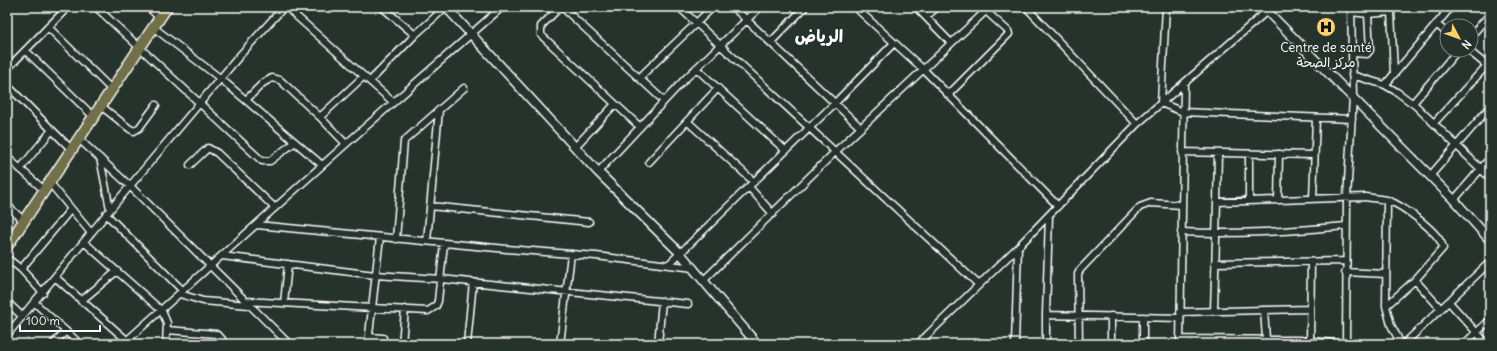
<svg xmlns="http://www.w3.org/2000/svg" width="1497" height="351" viewBox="0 0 1497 351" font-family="Delius,'Playpen Sans Arabic',sans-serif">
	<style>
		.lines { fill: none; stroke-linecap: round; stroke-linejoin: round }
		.minor-casing { stroke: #fff; stroke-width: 9 }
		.tertiary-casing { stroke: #fff; stroke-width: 11 }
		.primary-casing { stroke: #fff; stroke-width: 13 }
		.minor { stroke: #26332d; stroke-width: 6 }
		.tertiary { stroke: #26332d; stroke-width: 8 }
		.primary { stroke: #71704a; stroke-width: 10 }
		.labels { text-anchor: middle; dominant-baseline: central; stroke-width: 3.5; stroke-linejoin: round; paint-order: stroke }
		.poi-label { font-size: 13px; fill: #fff; stroke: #26332d }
		.district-label { font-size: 17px; font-weight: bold; fill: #fff; stroke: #26332d }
	</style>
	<rect width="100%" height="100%" fill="#26332d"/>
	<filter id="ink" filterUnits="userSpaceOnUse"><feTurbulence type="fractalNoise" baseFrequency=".025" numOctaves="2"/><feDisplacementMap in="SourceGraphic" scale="8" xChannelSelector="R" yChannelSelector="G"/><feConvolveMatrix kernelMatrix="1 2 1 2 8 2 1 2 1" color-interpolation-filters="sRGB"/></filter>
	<g filter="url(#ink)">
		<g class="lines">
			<g class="minor-casing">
				<path id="minor" d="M96,7L262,161H270L295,142
					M148,7L160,18
					M286,7L393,102
					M382,7L415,35
					M560,7L541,26V35L639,126
					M562,7L664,101
					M679,7L979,285
					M733,7L861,128
					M855,7L923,69L1058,206
					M916,7L951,43
					M1026,7L1137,124
					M1166,7L1161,103L1183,112L1352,119
					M1438,7L1446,13
					M7,8L8,7
					M1351,12L1368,14L1370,50L1367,54L1352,53
					M1368,14L1391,12L1394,73
					M926,17L937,7
					M1436,24L1447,33
					M48,27L112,90
					M153,27L221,79L322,165
					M1471,36L1490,14
					M771,42L805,7
					M1468,50L1490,68
					M26,51L94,117
					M696,68L786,151
					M7,69L68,7
					M1352,75L1385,85L1397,92L1416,106L1490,178
					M640,77L713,7
					M370,81L415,35L446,7
					M7,85L72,150
					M1385,85L1451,7
					M948,95L1009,34L1008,31L986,11
					M246,100L263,83L272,78L280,80L320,117L346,144
					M1413,103L1458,50
					M101,106L130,129L134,131L139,128L156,105
					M320,117L364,76
					M687,121L754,182
					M1434,123L1490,62
					M79,139L130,186L289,344
					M575,147L615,104
					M1182,152L1314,155
					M1218,153L1217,202L1365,197L1387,200L1386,306L1391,325L1401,344
					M1249,155V201
					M7,157L45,191
					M100,158L110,209
					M649,162L718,88
					M190,165L208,148L217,153L275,208
					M20,169L52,130
					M598,172L684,80L760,7
					M1430,176L1490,107
					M50,183L91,233
					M749,187L773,214
					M1313,199L1316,118
					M1278,200L1279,154
					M1454,200L1490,158
					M7,205L24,221
					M430,206L589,222
					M106,214L183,291
					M257,225L507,249L596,256L694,268
					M1181,232C1236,235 1291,231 1346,226
					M396,239L404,141L464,88
					M427,241L439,110
					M84,242L162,311L167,323L166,344
					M222,256L375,275L441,279L688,304
					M7,258L21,269
					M1215,263L1345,261
					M668,265L835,103L894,43
					M1345,272L1386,274
					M55,277L131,344
					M704,280L835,152L990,7
					M1415,280L1441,309
					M43,293L21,269L71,209
					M180,294L203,301L249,305
					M81,301L117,271
					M245,301L428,311L436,306L438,301L444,243
					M7,302L23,317
					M1449,302L1487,344
					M35,303L80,344
					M284,303L288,264
					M1386,306L1415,280L1443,248C1441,233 1402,205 1387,200
					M1264,310L1266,339
					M1214,311L1217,202
					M1180,312L1310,309
					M1046,315L1049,215
					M167,330L216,334L222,339L223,344
					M7,335L114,205L241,54L284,7
					M369,337L383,338
					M1180,339L1299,340L1346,344
					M53,344L66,331
					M123,344L346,144L502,7
					M368,344L380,237
					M402,344L405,309
					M467,344L473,282
					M560,344L571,254
					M658,344L662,301
					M918,344L1018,247L1137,124L1267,11
					M1015,344L1018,247
					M1046,344V315L1180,318
					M1079,344L1078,274L1080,270L1140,207L1151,203L1181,205
					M1111,344V316
					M1143,344V317
					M1180,344L1184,83
					M1310,344L1311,262
					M1346,344L1347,198L1353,97L1351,7
					M1404,344L1490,262
					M1464,344L1490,320"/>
			</g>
			<g class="tertiary-casing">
				<path id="tertiary" d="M446,7L598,172L680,253L757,344
					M1263,7L1454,200L1490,240"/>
			</g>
			<g class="primary-casing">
				<path id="primary" d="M7,246L167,7"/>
			</g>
			<use href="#minor" class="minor"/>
			<use href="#tertiary" class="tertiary"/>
			<use href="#primary" class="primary"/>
		</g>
	</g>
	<defs>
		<g id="hospital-disc" transform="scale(1)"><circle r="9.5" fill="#ffd166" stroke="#26332d"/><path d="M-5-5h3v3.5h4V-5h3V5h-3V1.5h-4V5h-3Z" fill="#111"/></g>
	</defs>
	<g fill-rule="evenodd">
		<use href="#hospital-disc" x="1326" y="27"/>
	</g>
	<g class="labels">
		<g class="poi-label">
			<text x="1326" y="47">Centre de santé<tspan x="1326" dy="15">مركز الصحة</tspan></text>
		</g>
		<g class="district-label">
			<text x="819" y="36">الرياض</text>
		</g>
	</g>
	<rect width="1497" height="351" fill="none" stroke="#26332d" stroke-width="24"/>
	<rect x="12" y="12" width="1473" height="327" fill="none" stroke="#fff" stroke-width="1.5" filter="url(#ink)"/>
	<g transform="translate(1459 38) rotate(131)"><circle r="19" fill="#26332d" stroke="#7d8581"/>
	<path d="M0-3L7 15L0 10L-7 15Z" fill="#ffd166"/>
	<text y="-6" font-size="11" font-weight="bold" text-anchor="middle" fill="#ffffff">N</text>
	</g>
	<path d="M20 325v6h80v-6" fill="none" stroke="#ffffff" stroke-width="2"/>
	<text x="26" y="325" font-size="12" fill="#ffffff" stroke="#26332d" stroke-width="3" paint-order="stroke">100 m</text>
</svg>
